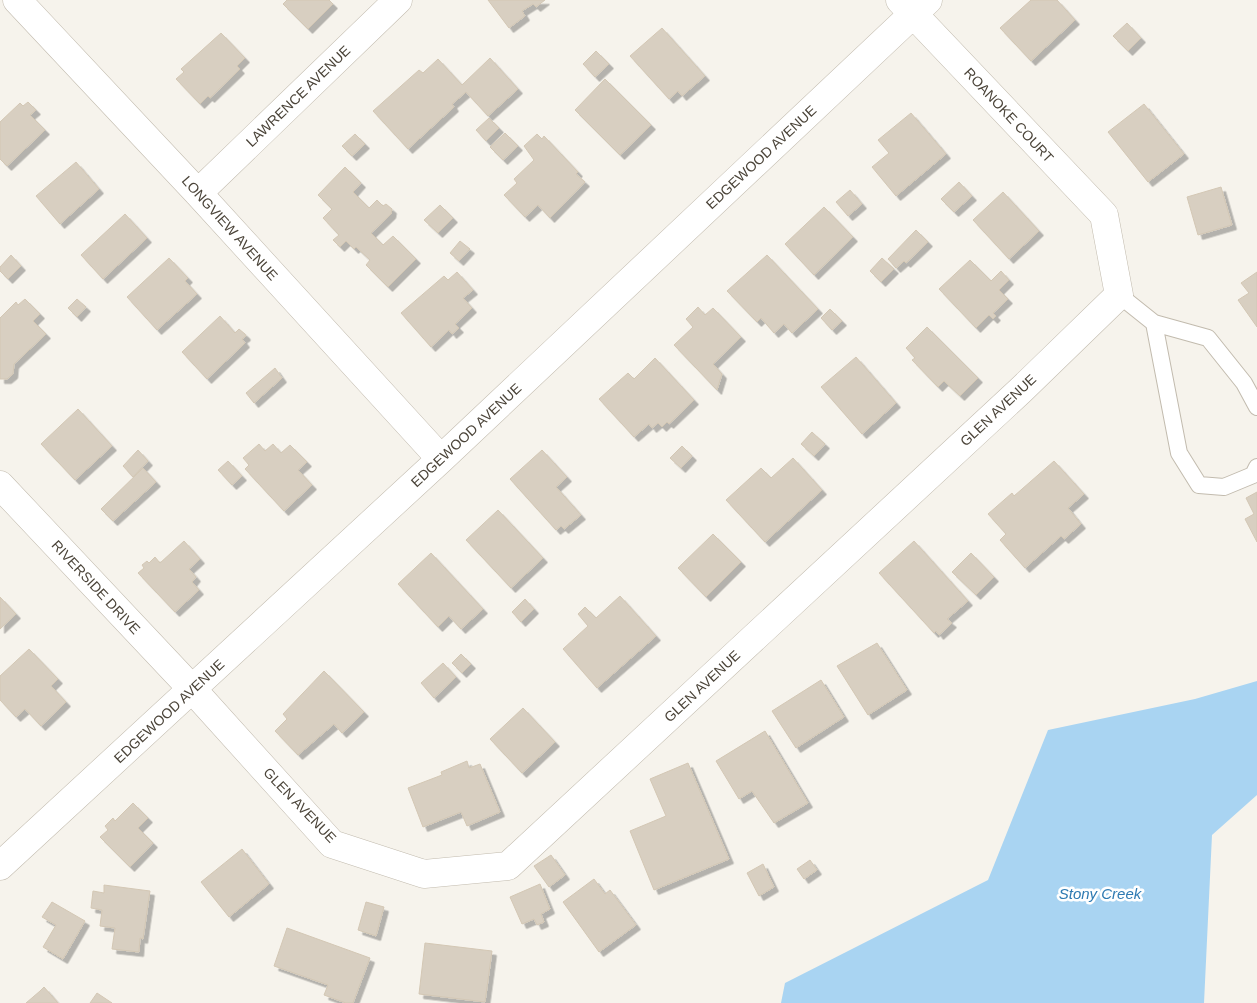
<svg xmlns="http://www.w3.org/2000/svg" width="1257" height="1003" viewBox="0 0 1257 1003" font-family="Arial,sans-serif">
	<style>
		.water { fill: #a9d4f2 }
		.building { fill: #d8cfc1; stroke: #d3c7b4; filter: url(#shadow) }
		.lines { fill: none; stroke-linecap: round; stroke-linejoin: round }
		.service-casing { stroke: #c2bbae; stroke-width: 18 }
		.minor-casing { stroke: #c2bbae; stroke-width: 29 }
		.service { stroke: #fff; stroke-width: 16 }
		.minor { stroke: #fff; stroke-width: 28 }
		.labels { text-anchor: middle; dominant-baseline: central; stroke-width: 5; stroke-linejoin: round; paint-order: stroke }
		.street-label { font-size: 14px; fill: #4b4439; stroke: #fff }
		.water-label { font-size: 15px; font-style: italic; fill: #2e7ab2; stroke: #fff }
	</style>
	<defs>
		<filter id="shadow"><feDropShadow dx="4.5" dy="4.5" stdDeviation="0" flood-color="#0004"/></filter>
	</defs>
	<rect width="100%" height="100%" fill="#f6f3ec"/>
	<path class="water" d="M1257,681V795L1212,835L1204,1003H781L785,983L988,880L1048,730L1195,699Z"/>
	<path class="building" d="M329,0L333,4L308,29L283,4L287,0Z
		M488,0H545L536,7L533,4L522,11L525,16L509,28Z
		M1031,0H1057L1075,20L1031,61L1000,28Z
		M1127,23L1141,38L1128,51L1113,36Z
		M662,28L705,76L682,96L678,91L669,99L630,56Z
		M221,33L245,58L237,66L240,69L210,98L208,96L200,104L176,79L184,72L181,69Z
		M596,51L609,64L595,77L583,64Z
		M490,58L518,89L488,116L466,92L452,104L454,107L408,149L373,111L419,70L423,73L438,59L462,85Z
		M605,79L651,125L620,155L575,110Z
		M28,102L36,110L30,115L45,130L7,166L0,159V122L20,103L23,106Z
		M1144,104L1184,154L1148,182L1108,132Z
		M911,113L946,154L896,196L872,167L889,153L878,140Z
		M489,118L499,128L486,141L476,130Z
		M505,133L518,146L503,160L490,147Z
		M355,134L365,144L352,156L342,146Z
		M537,134L542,139L544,136L578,172L576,174L585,182L550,218L538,205L525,217L504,195L517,183L514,179L534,160L524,146Z
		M76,162L99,189L60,224L36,196Z
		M345,167L361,183L353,192L369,208L377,200L383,206L386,204L392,209L391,214L371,233L383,245L393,236L416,259L388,287L366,265L370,260L356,247L354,249L346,241L340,247L333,240L339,235L323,218L332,209L318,195Z
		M959,182L972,196L954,212L941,199Z
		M1221,187L1232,225L1198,235L1187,197Z
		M850,190L862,204L848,216L836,202Z
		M1003,192L1039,231L1009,259L973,220Z
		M440,205L453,218L438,233L424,220Z
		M824,207L853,237L814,275L785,244Z
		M125,214L147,238L103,279L81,255Z
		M916,230L928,242L906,263L904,261L896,268L888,259Z
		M460,241L470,249L459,261L450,253Z
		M11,255L21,266L8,279L0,271V267Z
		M767,255L818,309L792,333L784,324L774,333L761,318L757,322L727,291Z
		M169,258L188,278L185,281L197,294L157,330L127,297Z
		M882,258L894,269L881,282L870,271Z
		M970,260L991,281L1001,271L1009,280L999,290L1008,299L993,313L996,316L993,319L989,315L976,328L939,289Z
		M457,272L473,290L463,298L472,308L455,324L459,328L452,334L449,330L431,347L401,313L444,276L448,280Z
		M1257,272V327L1238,300L1249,293L1241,283Z
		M25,299L40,314L33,321L46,334L14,364L13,374L7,379H0V318L16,302L18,305Z
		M77,299L86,307L77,317L68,308Z
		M698,307L705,315L713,308L741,337L713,364L722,374L717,390L674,345L693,327L686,319Z
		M830,309L842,321L832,330L821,318Z
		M220,316L235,333L239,329L245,334L246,336L242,339L245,343L207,379L182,352Z
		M927,327L978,378L960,396L944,381L938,387L912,360L915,358L906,348Z
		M856,357L896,403L862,434L821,387Z
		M655,358L694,400L669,424L667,422L662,427L658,423L652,428L649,424L634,437L599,399L628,373L634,379Z
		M275,368L282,378L254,403L246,393Z
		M78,409L112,446L75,480L41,444Z
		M812,432L825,444L814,456L801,444Z
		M259,444L265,451L273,444L281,453L290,445L307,462L298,470L312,485L284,511L245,469L249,465L243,458Z
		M682,446L692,456L681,468L670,458Z
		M138,450L148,461L133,477L123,466Z
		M542,450L567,477L556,487L581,515L564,529L561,526L556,530L510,479Z
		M793,458L822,490L765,542L726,500L761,468L771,478Z
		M228,461L242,476L232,485L218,470Z
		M1054,461L1084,494L1068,508L1081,524L1064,539L1061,536L1025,568L1000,540L1006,534L988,514L1012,493L1014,496Z
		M143,468L156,482L113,521L101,509Z
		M1257,492V542L1245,519L1254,514L1246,498Z
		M498,510L543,558L511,588L466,540Z
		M713,534L741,562L706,597L678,568Z
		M184,541L200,559L189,569L196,577L192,582L199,590L175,612L138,573L144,568L142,565L147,561L149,563L155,557L160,563Z
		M914,541L968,601L947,619L952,623L939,635L936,631L934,633L879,573Z
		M431,553L483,609L461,629L449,616L438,627L398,584Z
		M971,553L994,577L976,595L952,572Z
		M620,596L656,636L597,688L563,649L588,626L578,614L585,607L596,618Z
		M0,597L16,614L0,629Z
		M525,599L534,609L521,622L512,612Z
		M877,643L907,690L868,715L837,666Z
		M29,649L58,679L51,686L66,702L41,726L25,709L16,717L0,700V676Z
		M461,654L471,664L462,673L452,663Z
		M443,663L456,677L434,698L421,683Z
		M324,671L364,712L342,733L334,724L298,755L275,731L287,719L283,714Z
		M821,680L844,717L796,748L772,711Z
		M523,708L555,742L522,773L490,739Z
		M765,731L808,803L774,823L752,791L739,799L716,761Z
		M467,761L469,768L480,764L500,812L467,826L461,812L423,827L408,788L442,775L441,772Z
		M688,763L729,859L654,890L630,831L666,816L650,779Z
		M133,803L148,818L138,828L153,843L130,867L100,837L108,830L105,826L113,818L115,821Z
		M242,849L269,884L229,917L201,882Z
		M551,855L565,875L549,887L534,866Z
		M810,860L817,870L804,879L797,869Z
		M763,864L774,887L759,896L747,873Z
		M594,879L605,894L610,890L636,925L599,952L563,902Z
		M540,884L550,909L541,914L544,922L537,925L534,919L522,924L510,897Z
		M104,885L150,891L143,939L140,938L139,952L112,949L115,928L100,926L102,910L91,908L93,891L104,893Z
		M52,902L85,921L63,959L43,947L56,925L42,917Z
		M366,902L384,907L376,936L358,930Z
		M287,928L370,958L353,1003H346L324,995L328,985L274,966Z
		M425,943L492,951L485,1002L419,994Z
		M44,987L58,1003H26L40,991Z
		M97,993L112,1003H90Z"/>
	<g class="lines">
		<g class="service-casing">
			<path id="service" d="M1119,295L1154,323L1208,338L1244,383L1257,407
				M1154,323L1179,453L1199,485L1224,487L1253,475L1257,467"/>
		</g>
		<g class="minor-casing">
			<path id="minor" d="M17,0L198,193L441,459
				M198,193L398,0
				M0,485L193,690L332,844L424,874L508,866L1021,390L1119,295L1104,215L900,0
				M0,866L441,459L928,0"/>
		</g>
		<use href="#service" class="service"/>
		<use href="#minor" class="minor"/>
	</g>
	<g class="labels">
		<g class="street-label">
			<text transform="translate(298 96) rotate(-44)">LAWRENCE AVENUE</text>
			<text transform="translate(1009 115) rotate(47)">ROANOKE COURT</text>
			<text transform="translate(761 157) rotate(-43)">EDGEWOOD AVENUE</text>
			<text transform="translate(230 228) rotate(48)">LONGVIEW AVENUE</text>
			<text transform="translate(998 410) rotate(-43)">GLEN AVENUE</text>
			<text transform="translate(466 435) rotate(-43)">EDGEWOOD AVENUE</text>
			<text transform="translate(96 587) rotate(47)">RIVERSIDE DRIVE</text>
			<text transform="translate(702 686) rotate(-43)">GLEN AVENUE</text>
			<text transform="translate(169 711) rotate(-43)">EDGEWOOD AVENUE</text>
			<text transform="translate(300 805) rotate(46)">GLEN AVENUE</text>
		</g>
		<g class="water-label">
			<text x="1100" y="893">Stony Creek</text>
		</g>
	</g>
</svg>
